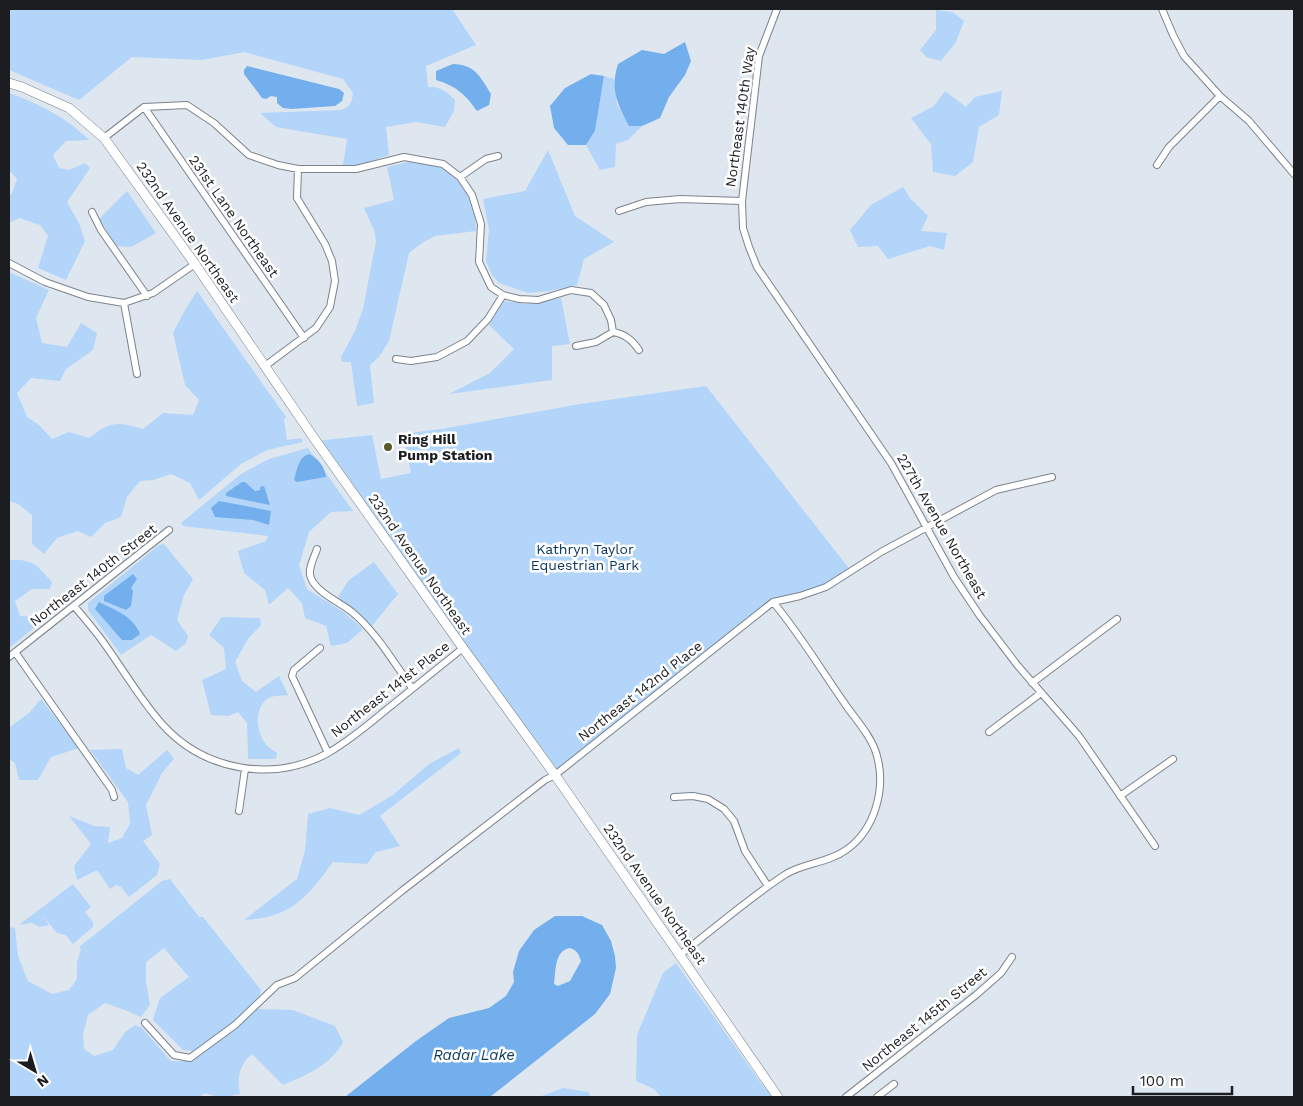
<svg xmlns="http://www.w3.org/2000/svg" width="1303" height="1106" viewBox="0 0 1303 1106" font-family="'Work Sans',sans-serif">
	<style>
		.green { fill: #b3d5fa }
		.water { fill: #73afed; fill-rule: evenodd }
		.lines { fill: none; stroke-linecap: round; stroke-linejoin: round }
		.street-casing { stroke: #7c838b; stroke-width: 8 }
		.secondary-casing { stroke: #7c838b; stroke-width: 10 }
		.street { stroke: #fff; stroke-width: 6 }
		.secondary { stroke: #fff; stroke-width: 9 }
		.poi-dot { fill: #585a27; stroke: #fff; stroke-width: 2 }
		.labels { text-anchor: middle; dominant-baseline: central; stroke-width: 5; stroke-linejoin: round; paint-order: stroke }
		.street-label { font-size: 14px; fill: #1b1d20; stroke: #fff }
		.poi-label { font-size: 14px; font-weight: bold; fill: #1b1d20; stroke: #fff; text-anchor: start }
		.park-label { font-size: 14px; fill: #07345c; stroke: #fff }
		.water-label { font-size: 15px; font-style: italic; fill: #0b375e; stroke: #fff }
	</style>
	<rect width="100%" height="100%" fill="#dee6ef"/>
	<path class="green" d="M9,9H452L476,45L426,66L428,87C440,86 448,92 455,100L454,111L445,127L416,122L386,127L389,155L360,165H343L347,139L276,127L260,113L341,110C350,107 352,102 353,93L343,79L244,52L202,60L132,57L79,100L9,70Z
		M936,10L952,12L964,21L956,42L941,61L926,57L920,50L936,30Z
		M604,76L614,79L617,104L629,125L642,126L628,140L616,144L615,167L600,170L586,145L595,131Z
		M945,91L966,107L975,97L1002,91L999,115L979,127L973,162L955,176L933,172L931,144L911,118L934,106Z
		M9,93C38,103 67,118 89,140L66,141L53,155L59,168L69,170L85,163L90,168L67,202L79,223L85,241L66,280L38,268L48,236L40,225L19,218L9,223V196L12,193L17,179L9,170Z
		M548,150L575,216L614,242L584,259L577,285L549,291L528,293L499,283L492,275L486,261L489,229L483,199L525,191Z
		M412,161C422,163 435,164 443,168C463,179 477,209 476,231L435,236L422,243L409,253L389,341L379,357L370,365L374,403L357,406L351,362H342L341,357L355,331L363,309L376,241L374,230L364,208L394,200L387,167Z
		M903,187L910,198L928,216L921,231L947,233L944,250L930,246L888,259L878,246L858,247L850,230L871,205Z
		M127,191L156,233L131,247L117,246L99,219Z
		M9,272L49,290L36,318L42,343L67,347L81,323L97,333L93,350L66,369L60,381L31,378L17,393L27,417L39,425L52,439L69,432L89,438C112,420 117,422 143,429L163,413L193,415L199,400L185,385L173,333L185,310L197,291L286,417L284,419L287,440L301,438L303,442L267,450L241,464L199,500L190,483L171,474L153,480L140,481L127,497L121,517L105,523L91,537L78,531L57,538L44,554L32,544V515L18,504L9,501Z
		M561,298L570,344L552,346V380L449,394L490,373L514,349L489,325L504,301L526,304Z
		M706,386L851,571L826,587L773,602L555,775L316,441L372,435L381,479L411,473L403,434L441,429L580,404Z
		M308,448L353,511L331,512L309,532L299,565L307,589L345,613L363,629L347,643L331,646L326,626L305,618L302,603L288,588L269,605L265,590L244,573L238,551L266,541L268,536L183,526L181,523L241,474L269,459Z
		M164,544L193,579L184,595L177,620L188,636L186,643L176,651L151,635L121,655L88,610V603L159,545Z
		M9,560C34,559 36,564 52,582L50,589H32L15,601L20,616L37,617L40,623L9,648Z
		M374,562L398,594L372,626L338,597L348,581Z
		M222,617L260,618L261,625L248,639L235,662L242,681L256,692L279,676L288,695C283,696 276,695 271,697C254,704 255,730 265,743C267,747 273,750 277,753L276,759H248L247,723L238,712L229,716L211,715L202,680L226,669L224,648L209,635Z
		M41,699L79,748L51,757L38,780H19L15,763L9,759V726L10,727L29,713Z
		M459,748L461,753L380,816L400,846L376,852L367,864L333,862C307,898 290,918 244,920L297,879L305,851L308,814L330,808L359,815L393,795L429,764Z
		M122,749L126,768L138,775L167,750L174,759L162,773L146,805L152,835L143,841L160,864L157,875L129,897L121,887L116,885L110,889L97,870L77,880L74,866L91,844L69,816L94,826L110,827L108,843L122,838L130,824L128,802L90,750Z
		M170,879L199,917H203L261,990L259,1000L197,1051L183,1050L153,1020L160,998L189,977L164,948L146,962V981L150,1005L141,1017L125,1010L105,1003L88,1015L83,1034L84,1049L94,1056L113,1050L125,1032L135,1025L142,1028L171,1061H189L257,1009L293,1010L335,1026L343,1042C331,1065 307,1075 283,1085L252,1054C239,1064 237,1079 240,1094C227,1097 218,1099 206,1093L198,1097H9V927L15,928L18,956L28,981L52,994L69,990L77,979V962L81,949L79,947L162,881Z
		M73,884L91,907L85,912L93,922V927L73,944L66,935L57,933L42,915L49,925L40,927L32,923L19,925Z
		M676,963L761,1083L772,1097H661L654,1089L636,1081L637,1035L663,973Z
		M563,1088L589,1092L590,1097H539Z"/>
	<path class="water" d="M685,42L691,61L685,75L669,97L660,118L642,126H629C617,103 610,90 618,64L642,50L664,54Z
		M453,64C475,64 481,78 491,94L489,105L477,111C465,94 456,86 436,80V71Z
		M247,66L339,89L344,93L342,101L335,106L291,109L283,108L277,103V97L271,96L266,99L262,98L244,74V70Z
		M591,74L604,76L595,131L586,145H568L554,128L550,106L565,88Z
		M309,454C318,458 325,467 326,477L297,482L294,480C297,471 298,457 309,454Z
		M242,482H245L255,491L260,490V487L264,486L270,505L226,496V493Z
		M219,501L271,511L269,525L253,520L215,517L211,508Z
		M133,574L137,579L131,588L133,591L131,606L126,610L104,601V596Z
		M99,602C115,610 133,616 140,634L132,640H122L95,609Z
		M555,916H582L602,925L611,941L615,956L616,968L610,994L595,1014L490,1097H345L416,1041L449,1018L489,1008L506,996L514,982L513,972L519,951L534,930ZM569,948C576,949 579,954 581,961L570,981L558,986L554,984C556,971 554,952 569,948Z"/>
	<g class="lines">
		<g class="street-casing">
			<path id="street" d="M777,9L759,56L742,201L743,228L749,247L757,267L891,463L954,577L980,616L1018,666L1079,736L1155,846
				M1162,9L1173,35L1184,56L1220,96L1249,121L1294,174
				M144,107L304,338
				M104,138L144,107L187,105L214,123L249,155L278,165L298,169H356L404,157L443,164L460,177L472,195L481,224L479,262L491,287L503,295L519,299L538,300L571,290L591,293L604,305L611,320L613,332
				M1157,165L1169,147L1220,96
				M460,177L486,159L498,156
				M619,211L646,202L680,199L742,201
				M92,212L101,230L147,296
				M9,263L45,282L88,297L124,303L153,293L195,264
				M124,303L137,374
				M576,346L596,342L613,332C625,334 632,340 639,350
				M396,359L411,361L437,357L467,341L488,319L503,295
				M265,366L316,328L330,307L335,281L332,261L325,244L297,198L298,169
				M317,549C314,558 307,570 311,578C316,592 341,603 352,612C377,633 394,663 412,688
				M74,606C82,615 90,625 98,635C120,664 138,697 162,724C204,771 273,783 328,753C349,741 368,725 386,710C412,689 437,669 463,648
				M320,648L294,670L292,676L328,753
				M15,652L112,790L114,797
				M9,657L169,530
				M1032,683L1117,619
				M989,732L1041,693
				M1120,796L1173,759
				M674,797L693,796L708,799L724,809L734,821L745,851L768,886
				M239,811L245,769
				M680,955C715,928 749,898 786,874C804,863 828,863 846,850C875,830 886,789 877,756C872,736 854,718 843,701C820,668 799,633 773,602
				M145,1023L174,1055L190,1058L235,1025L277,985L295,978L403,890L545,780L555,775L773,602L800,596L826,587L881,552L996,490L1052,477
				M846,1097L976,995L1001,973L1012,957
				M877,1097L894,1084"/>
		</g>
		<g class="secondary-casing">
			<path id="secondary" d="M9,83L22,87L69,108L104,138L195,264L316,441L463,648L555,775L778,1097"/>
		</g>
		<use href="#street" class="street"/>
		<use href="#secondary" class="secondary"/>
	</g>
	<circle class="poi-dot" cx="388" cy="447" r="5"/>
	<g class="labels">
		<g class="street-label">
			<text transform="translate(740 117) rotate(-82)">Northeast 140th Way</text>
			<text transform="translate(234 216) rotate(55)">231st Lane Northeast</text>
			<text transform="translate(188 232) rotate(55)">232nd Avenue Northeast</text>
			<text transform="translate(942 526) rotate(60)">227th Avenue Northeast</text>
			<text transform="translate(420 564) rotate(55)">232nd Avenue Northeast</text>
			<text transform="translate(93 575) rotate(-38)">Northeast 140th Street</text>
			<text transform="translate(390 689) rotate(-38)">Northeast 141st Place</text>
			<text transform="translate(640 691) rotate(-38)">Northeast 142nd Place</text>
			<text transform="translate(655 894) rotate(55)">232nd Avenue Northeast</text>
			<text transform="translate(924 1019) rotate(-39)">Northeast 145th Street</text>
		</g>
		<g class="poi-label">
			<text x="398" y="439">Ring Hill<tspan x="398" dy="16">Pump Station</tspan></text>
		</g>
		<g class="park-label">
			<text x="585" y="549">Kathryn Taylor<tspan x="585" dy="16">Equestrian Park</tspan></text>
		</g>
		<g class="water-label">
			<text x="474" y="1055">Radar Lake</text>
		</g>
	</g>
	<rect width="1303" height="1106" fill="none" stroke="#1b1d20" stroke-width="20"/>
	<g transform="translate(35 1071) rotate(142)" stroke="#ffffff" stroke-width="4" paint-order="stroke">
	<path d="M0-4L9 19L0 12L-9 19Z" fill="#1b1d20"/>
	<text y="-8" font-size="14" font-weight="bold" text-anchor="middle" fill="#1b1d20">N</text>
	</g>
	<path d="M1133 1086v8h99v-8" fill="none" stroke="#1b1d20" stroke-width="2.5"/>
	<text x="1140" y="1086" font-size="15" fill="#1b1d20" stroke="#ffffff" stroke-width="4" paint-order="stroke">100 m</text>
</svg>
